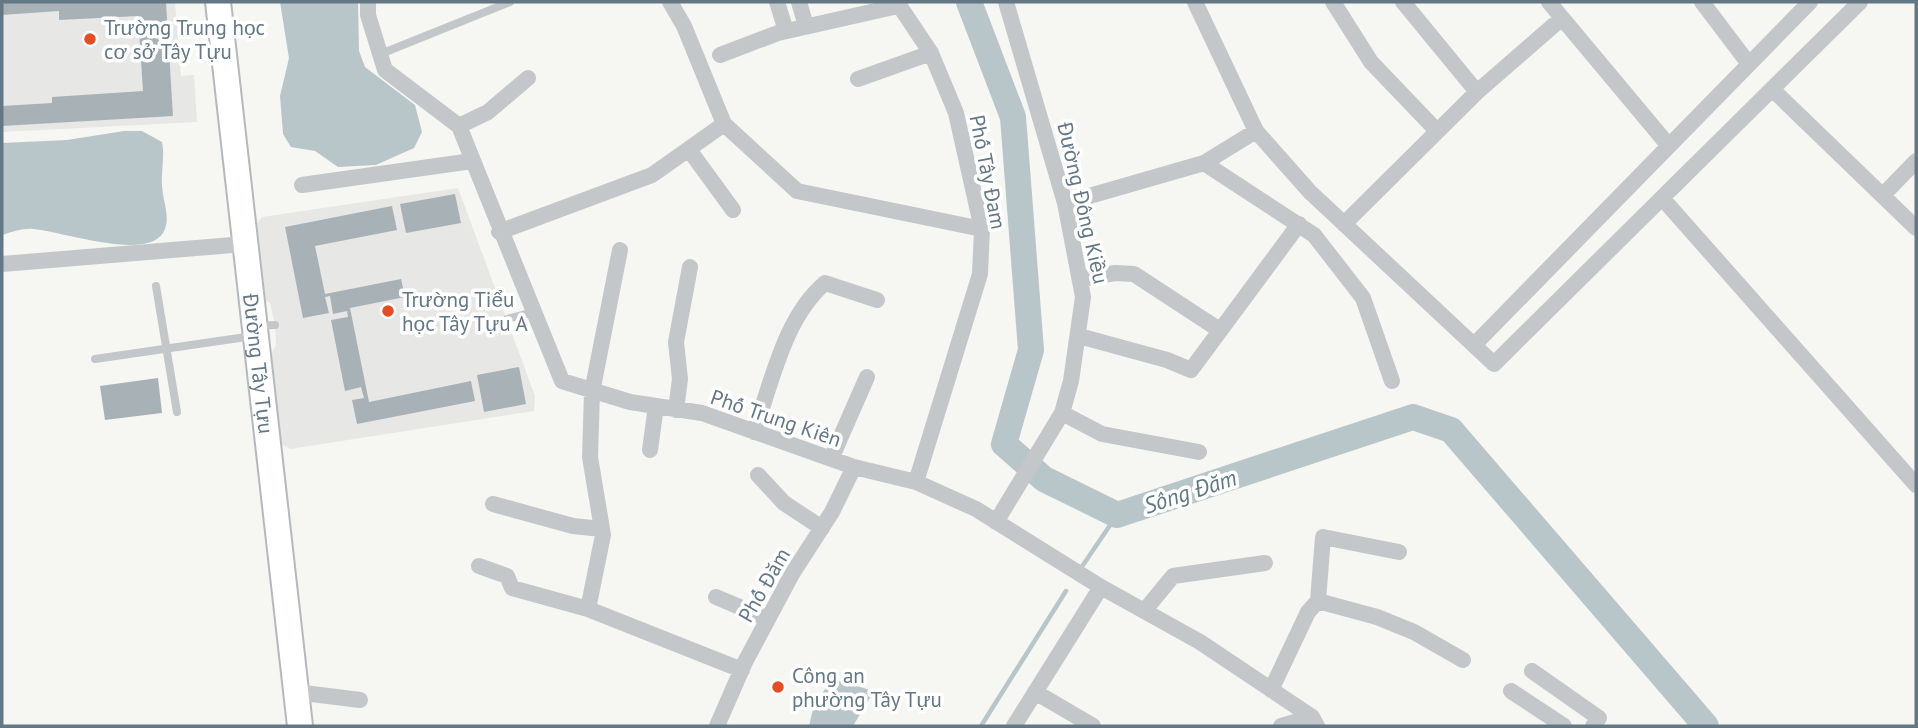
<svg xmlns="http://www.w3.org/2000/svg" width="1918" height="728" viewBox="0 0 1918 728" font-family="'PT Sans',sans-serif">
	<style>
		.built { fill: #e7e8e6 }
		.water { fill: #b9c6c9 }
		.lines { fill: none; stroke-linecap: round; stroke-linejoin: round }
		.stream { stroke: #b9c6c9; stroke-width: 4.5 }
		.river { stroke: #b9c6c9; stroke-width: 26 }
		.building { fill: #a8b1b6 }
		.primary-casing { stroke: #b4b9bc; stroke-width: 28 }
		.service { stroke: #c3c7ca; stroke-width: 8 }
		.minor { stroke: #c3c7ca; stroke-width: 16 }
		.primary { stroke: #fff; stroke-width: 24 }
		.poi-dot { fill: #e84c21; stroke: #fff; stroke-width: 2.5 }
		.labels { text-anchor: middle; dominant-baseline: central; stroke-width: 7; stroke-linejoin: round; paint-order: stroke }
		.poi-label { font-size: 21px; fill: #647784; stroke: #fff; text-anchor: start }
		.street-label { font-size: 21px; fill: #647784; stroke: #fff }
		.water-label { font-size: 23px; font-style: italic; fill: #5f7981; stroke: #fff }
	</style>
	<rect width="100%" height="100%" fill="#f6f6f2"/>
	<path class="built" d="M2,2H175L181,76L194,75L197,122L2,132Z
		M458,188L535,396L534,411L290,449L280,443L268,359L276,345L275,325L270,303L259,297L251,232L262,217Z"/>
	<path class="water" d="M280,2H358L359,51L365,67L415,105L422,132L414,148L376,165L338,167L315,151L291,147L283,134L280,96L289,58Z
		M124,131H142L162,142C165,157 161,170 162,185C162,199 172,219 163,233C145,261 61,231 33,229C23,228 12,232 2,235V143L67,140Z
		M832,679L874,691L853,726H809L814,705Z"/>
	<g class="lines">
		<path class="stream" d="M1083,565L1117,515
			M981,726L1066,591"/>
		<path class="river" d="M969,2L1013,117L1031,350L1004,444L1044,479L1117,515L1413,417L1451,430L1706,726"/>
	</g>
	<path class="building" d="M2,2H166L173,116L2,126V106L52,103V97L143,91L138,16L59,20V11L2,15Z
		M455,194L461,223L406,233L400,204Z
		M392,206L397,230L315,246L325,294L401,279L405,297L350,308L369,402L471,381L475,401L357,424L352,400L364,398L361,387L345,391L331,320L348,317L347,311L333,314L330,296L325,297L329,313L303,318L285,227Z
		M519,367L526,404L484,412L477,375Z
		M158,378L162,413L105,420L100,386Z"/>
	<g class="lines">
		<g class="primary-casing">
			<g id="primary">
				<path id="s1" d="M218,2L300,726"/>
			</g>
		</g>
		<path class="service" d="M378,55L510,2
			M156,286L177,412
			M507,319L534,312
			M258,326L275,325
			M95,359L253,336"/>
		<path class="minor" d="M368,2V15L385,70L459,126L562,381L630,402L702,413L854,467L916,482L976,509L1101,587L1200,642L1312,717L1317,726
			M670,2L684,26L724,124L797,191L982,229
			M777,2L786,31
			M799,2L806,26
			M897,2L931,53L956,113L982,229L980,274L916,482
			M1195,2L1256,131L1310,192L1494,364L1860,2
			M1333,2L1371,62L1437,131
			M1403,2L1477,92
			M1549,2L1562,18
			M1702,2L1749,64
			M720,55L778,33L898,6
			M858,79L931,53
			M1772,89L1916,228
			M459,126L488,112L528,78
			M690,151L733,210
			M1204,163L1314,235L1363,298L1392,381
			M302,185L472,161
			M1883,195L1916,161
			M1662,198L1916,485
			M1065,203L1204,163L1256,131
			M1344,224L1477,92L1562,18L1669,146
			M499,232L652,175L724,124
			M2,264L245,244
			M1081,279L1115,273L1134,274L1218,329
			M1079,336L1167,360L1191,370L1299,224
			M1475,344L1810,2
			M676,410L680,379L676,342L690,267
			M1062,413L1102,434L1199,452
			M754,432C772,382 784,318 825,283L877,300
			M650,450L656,406
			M831,459L867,377
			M758,475L784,503L822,528
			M493,504L573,526L602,529
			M996,522L1062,413L1071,381L1083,297L1065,203L1006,2
			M479,566L507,576L512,588L588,609L742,670
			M716,597L768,619
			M1318,601L1377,617L1414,632L1463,660
			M588,609L603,535L590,457L592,392L620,250
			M1145,610L1173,576L1265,563
			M1532,671L1599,718L1593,726
			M1271,690L1308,612L1318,601L1323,537L1399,552
			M1511,691L1564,726
			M296,692L360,700
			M1035,692L1093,726
			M717,726L745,662L792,574L832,512L854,467
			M1014,726L1101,587
			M1281,726L1312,717"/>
		<use href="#primary" class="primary"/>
	</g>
	<g class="poi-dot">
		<circle cx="90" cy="39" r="7"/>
		<circle cx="388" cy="311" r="7"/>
		<circle cx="778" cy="687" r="7"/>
	</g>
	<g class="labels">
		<g class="poi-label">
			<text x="104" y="27">Trường Trung học<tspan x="104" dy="24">cơ sở Tây Tựu</tspan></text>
			<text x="402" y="299">Trường Tiểu<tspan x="402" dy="24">học Tây Tựu A</tspan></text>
			<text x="792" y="675">Công an<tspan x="792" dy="24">phường Tây Tựu</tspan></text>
		</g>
		<g class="street-label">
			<text transform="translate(988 172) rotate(79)">Phố Tây Đam</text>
			<text transform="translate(1083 203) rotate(77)">Đường Đông Kiều</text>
			<text stroke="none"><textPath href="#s1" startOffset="364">Đường Tây Tựu</textPath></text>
			<text transform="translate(776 418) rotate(19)">Phố Trung Kiên</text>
			<text transform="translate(764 585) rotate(-60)">Phố Đăm</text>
		</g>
		<g class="water-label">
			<text transform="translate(1190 491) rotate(-18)">Sông Đăm</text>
		</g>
	</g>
	<rect width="1918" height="728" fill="none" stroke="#647784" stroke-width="7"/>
</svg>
